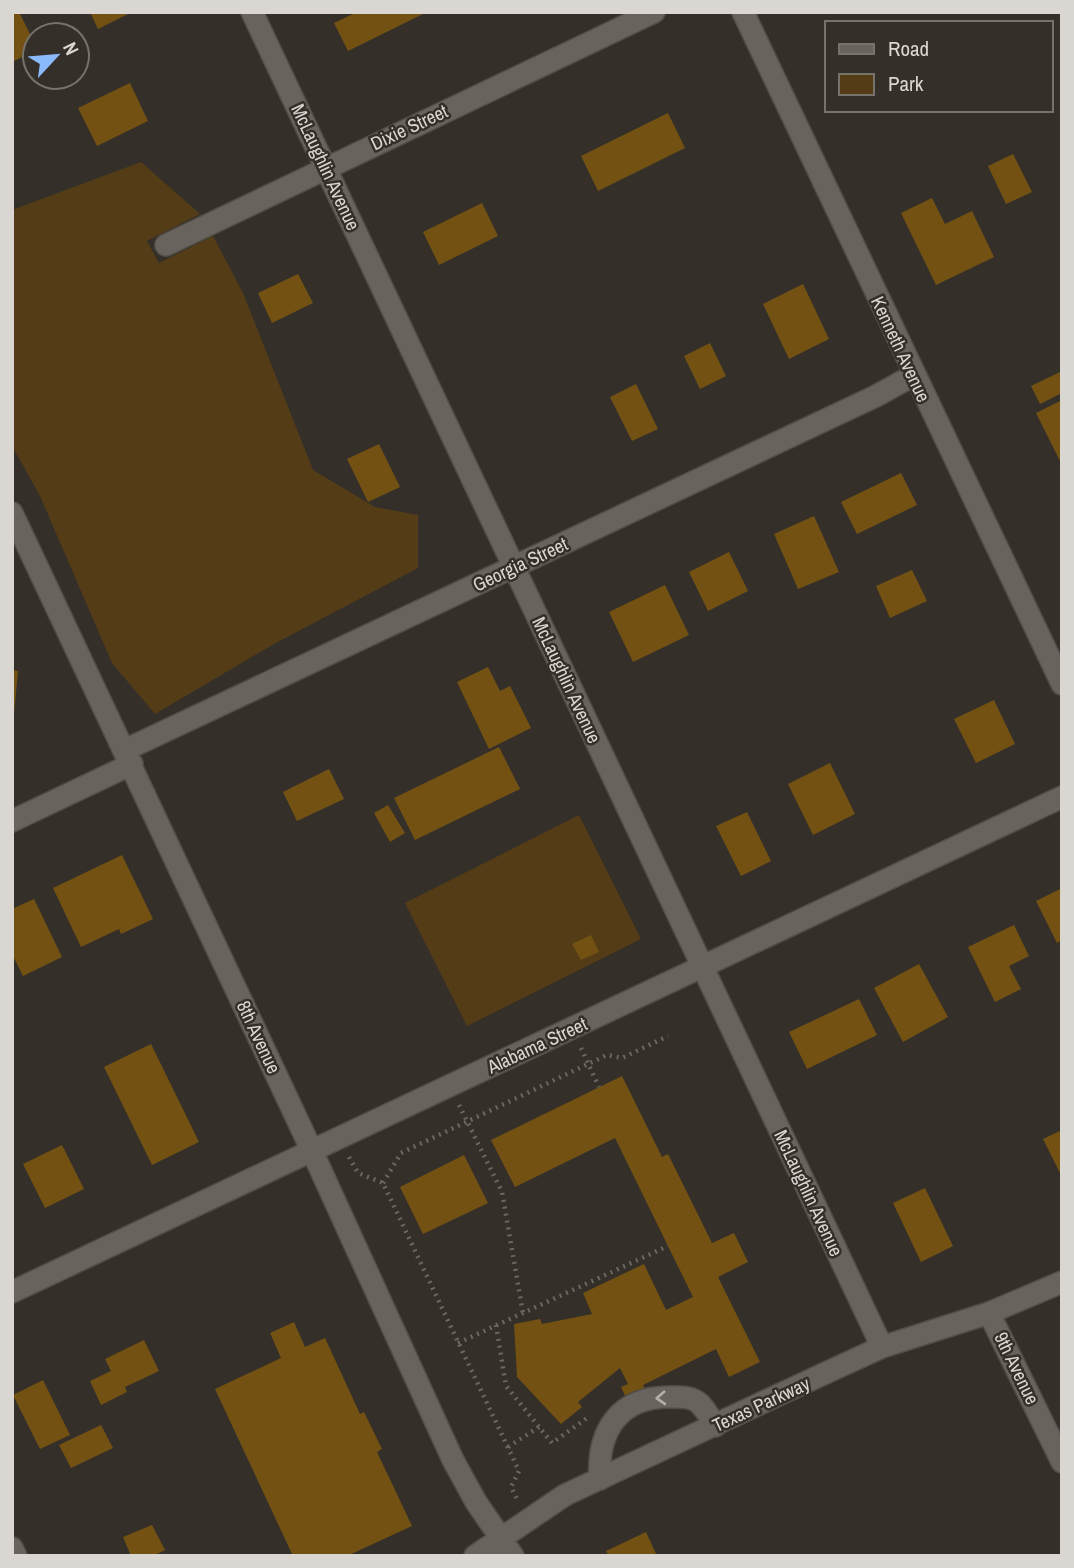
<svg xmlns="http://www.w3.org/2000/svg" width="1074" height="1568" viewBox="0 0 1074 1568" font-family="'Archivo Narrow',sans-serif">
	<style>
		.green { fill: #533c16 }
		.building { fill: #735112 }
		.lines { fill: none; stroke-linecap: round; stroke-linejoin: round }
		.minor-casing { stroke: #514d48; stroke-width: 24 }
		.path { stroke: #6a6660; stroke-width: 4.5; stroke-dasharray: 2 5; stroke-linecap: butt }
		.minor { stroke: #68635c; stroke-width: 21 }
		.oneway { stroke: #b2aea9 }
		.labels { text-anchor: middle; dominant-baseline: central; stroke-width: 5; stroke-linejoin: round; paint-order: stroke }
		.street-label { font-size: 19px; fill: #dad7d3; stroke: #343029 }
	</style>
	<rect width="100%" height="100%" fill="#343029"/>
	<path class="green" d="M141,162L200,214L147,241L159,263L213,236L243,293L313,470L375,507L418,515V568L274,644L155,714L112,663L40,496L12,446V210Z
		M579,815L641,939L467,1026L405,903Z"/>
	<path class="building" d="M12,12H19L35,44V51L12,62Z
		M90,12H132L98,29Z
		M357,12H427L348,51L334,23Z
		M130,83L148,121L97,146L78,108Z
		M668,113L685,148L598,191L581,156Z
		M1013,154L1032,192L1006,204L988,166Z
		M932,198L945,224L972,211L994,257L936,285L901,213Z
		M482,203L498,236L439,265L423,232Z
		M298,274L313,303L272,323L258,293Z
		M803,284L829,339L789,359L763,304Z
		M710,343L726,376L700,389L684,356Z
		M1062,371V393L1040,404L1031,386Z
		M636,384L658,429L632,441L610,397Z
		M1062,400V465L1036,413Z
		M379,444L400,487L368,502L347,459Z
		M901,473L917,505L857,534L841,502Z
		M814,516L839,572L798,589L774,534Z
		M729,552L748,591L708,611L689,572Z
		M912,570L927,601L890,618L876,586Z
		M665,585L689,635L633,662L609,612Z
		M488,667L500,691L510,686L531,728L489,749L457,682Z
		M12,670L18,671L14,714L12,713Z
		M994,700L1015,744L976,763L954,719Z
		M499,747L520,789L415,840L394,798Z
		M830,763L855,814L813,835L788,784Z
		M329,769L344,799L297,821L283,792Z
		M388,805L405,833L390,842L374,813Z
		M747,812L771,861L741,876L716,826Z
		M122,855L153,919L121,934L119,929L81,947L53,888Z
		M1062,888V940L1057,943L1036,901Z
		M34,899L62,957L23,976L12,954V909Z
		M1014,925L1029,956L1009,966L1021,989L995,1002L968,947Z
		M591,935L599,952L581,960L572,944Z
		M919,964L948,1017L903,1042L874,988Z
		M859,999L877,1035L807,1069L789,1032Z
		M151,1044L199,1142L152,1165L104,1067Z
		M622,1076L662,1157L668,1154L712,1243L734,1233L748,1262L718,1277L760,1362L729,1377L716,1349L643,1385L654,1407L635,1417L621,1387L628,1384L620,1368L578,1402L582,1407L561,1424L517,1377L514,1324L540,1319L542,1324L592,1314L583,1293L644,1264L666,1310L693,1297L615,1138L515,1187L491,1140Z
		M1062,1130V1177L1043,1139Z
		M62,1145L84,1189L45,1208L23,1164Z
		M464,1155L488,1203L423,1234L400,1187Z
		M925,1188L953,1246L921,1262L893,1203Z
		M294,1322L305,1347L325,1338L360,1414L364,1412L382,1449L377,1452L412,1526L347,1556H293L215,1389L281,1358L270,1333Z
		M144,1340L159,1371L125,1387L127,1392L101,1405L90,1381L111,1371L105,1359Z
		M43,1380L70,1435L40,1449L13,1395Z
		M101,1425L113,1448L71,1468L59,1445Z
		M152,1525L165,1550L153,1556H131L123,1537Z
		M646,1532L657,1556H609L606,1551Z"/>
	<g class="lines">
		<g class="minor-casing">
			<path id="minor" d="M252,12L882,1347
				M743,12L1062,684
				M166,245L654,12
				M12,513L312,1151L453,1460L476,1502L513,1556
				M125,750L876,396L914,375
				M12,821L132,764
				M12,1292L1062,797
				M989,1313L1062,1462
				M600,1479C597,1432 618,1397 669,1397C680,1397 692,1396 700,1404C706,1410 711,1419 715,1426
				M12,1548L16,1556
				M475,1556L565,1495L832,1370L882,1347L989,1313L1062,1282"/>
		</g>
		<path class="path" d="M581,1048L599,1087
			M459,1105L502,1192L523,1313
			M349,1157L358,1173L383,1183L519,1471L511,1487L518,1501
			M383,1183L401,1153L607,1055L622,1058L668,1036
			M496,1325L506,1386L552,1443L587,1418
			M458,1343L668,1246
			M508,1447L539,1427"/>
		<use href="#minor" class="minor"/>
	</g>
	<defs><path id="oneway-chevron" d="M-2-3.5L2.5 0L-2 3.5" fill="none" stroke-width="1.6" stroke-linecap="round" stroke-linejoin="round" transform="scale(1.75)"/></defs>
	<use class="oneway" href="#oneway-chevron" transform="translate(661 1398) rotate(177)"/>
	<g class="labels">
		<g class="street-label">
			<text transform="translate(409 127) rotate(-25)">Dixie Street</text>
			<text transform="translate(326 167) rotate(65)">McLaughlin Avenue</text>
			<text transform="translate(901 349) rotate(65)">Kenneth Avenue</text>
			<text transform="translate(520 564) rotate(-25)">Georgia Street</text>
			<text transform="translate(567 680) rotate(65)">McLaughlin Avenue</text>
			<text transform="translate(259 1037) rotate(65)">8th Avenue</text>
			<text transform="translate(537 1045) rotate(-25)">Alabama Street</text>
			<text transform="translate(809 1193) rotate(65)">McLaughlin Avenue</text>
			<text transform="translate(1017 1368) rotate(64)">9th Avenue</text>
			<text transform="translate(761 1404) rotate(-25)">Texas Parkway</text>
		</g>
	</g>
	<rect width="1074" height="1568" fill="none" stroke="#dad7d3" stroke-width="28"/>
	<rect x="825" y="21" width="228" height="91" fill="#343029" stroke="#76736d" stroke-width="2"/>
	<rect x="839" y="44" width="35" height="10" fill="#68635c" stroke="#76736d" stroke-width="2"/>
	<text x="888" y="56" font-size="21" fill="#dad7d3">Road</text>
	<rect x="839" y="74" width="35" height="21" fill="#533c16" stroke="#76736d" stroke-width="2"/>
	<text x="888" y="91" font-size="21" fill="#dad7d3">Park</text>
	<g transform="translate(56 56) rotate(64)"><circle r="33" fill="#343029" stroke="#76736d" stroke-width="2"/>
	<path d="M0-5L12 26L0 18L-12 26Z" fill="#8bbafc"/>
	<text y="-10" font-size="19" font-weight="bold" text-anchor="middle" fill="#dad7d3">N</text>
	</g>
</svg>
